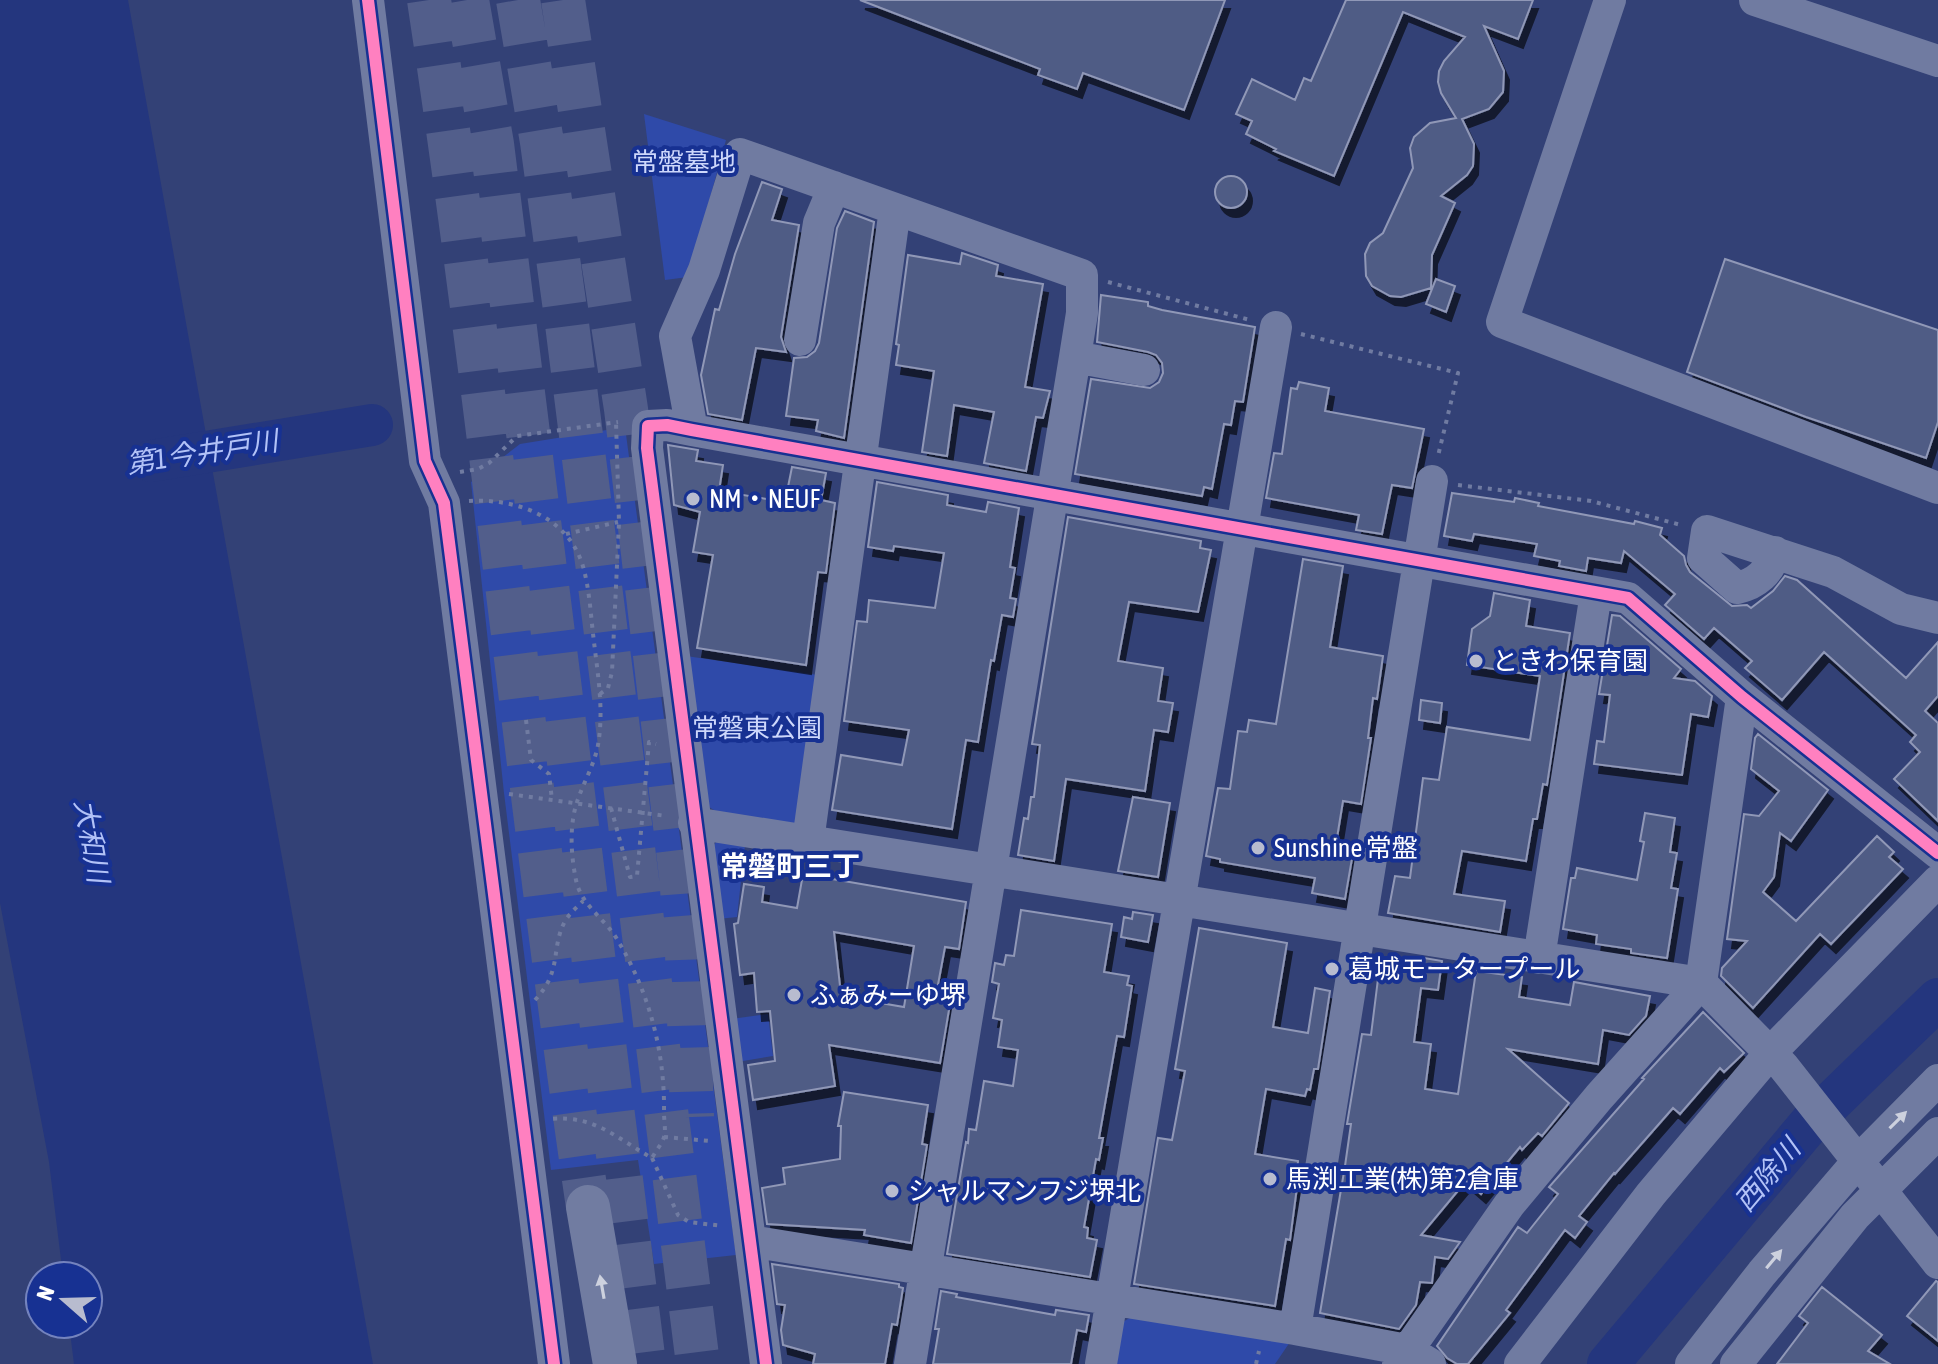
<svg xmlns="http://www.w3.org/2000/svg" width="1938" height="1364" viewBox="0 0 1938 1364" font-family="'Asap Condensed','Noto Sans JP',sans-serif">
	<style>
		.green { fill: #2f4aa9 }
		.water { fill: #24367e }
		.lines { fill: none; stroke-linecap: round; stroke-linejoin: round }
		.river { stroke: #24367e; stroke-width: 42 }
		.building { fill: #505b85; stroke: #9098b7; stroke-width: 2; fill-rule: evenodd; filter: url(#shadow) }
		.highway-tunnel { stroke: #525e8b; stroke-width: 44; stroke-dasharray: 44 22; stroke-linecap: butt }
		.path { stroke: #707ba1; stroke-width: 4; stroke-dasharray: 4 6; stroke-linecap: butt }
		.minor { stroke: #707ba1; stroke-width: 32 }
		.highway { stroke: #717ca1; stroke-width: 44 }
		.cycleway-casing { stroke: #173192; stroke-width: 17 }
		.cycleway { stroke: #ff80c0; stroke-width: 12 }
		.oneway { fill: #cdd1de }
		.poi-dot { fill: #b8bccf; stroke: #173192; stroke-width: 3 }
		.labels { text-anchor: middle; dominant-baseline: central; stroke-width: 8; stroke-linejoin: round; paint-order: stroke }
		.park-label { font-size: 26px; fill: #cdd7fb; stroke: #173192 }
		.poi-label { font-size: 26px; fill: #fff; stroke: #173192; text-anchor: start }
		.water-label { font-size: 28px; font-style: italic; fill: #b2c2f7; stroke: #173192 }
		.neighbourhood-label { font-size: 28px; font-weight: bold; fill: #fff; stroke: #173192 }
	</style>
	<defs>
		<filter id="shadow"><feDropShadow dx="5" dy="9" stdDeviation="0" flood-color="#0009"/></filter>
	</defs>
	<rect width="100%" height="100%" fill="#334176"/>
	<path class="green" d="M644,114L726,140L688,277L665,280Z
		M625,427L736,1255L654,1264L638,1160L551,1170L504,793L471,482L520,444Z
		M686,656L825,676L797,825L717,812L706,805Z
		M717,841L745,845L737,917L718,919L709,851Z
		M768,1014L773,1056L737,1062L731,1019Z
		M1133,1316L1290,1342L1275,1364H1114L1121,1323Z"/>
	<path class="water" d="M0,0H128L373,1364H74L69,1324H88V1276H63L49,1162L0,903Z"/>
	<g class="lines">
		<path class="river" d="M151,461L372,425
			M1608,1364L1812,1121L1938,999"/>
	</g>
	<path class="building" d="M860,0H1225L1184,110L1083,73L1077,89L1038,75L1040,69Z
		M1346,0H1533L1518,39L1484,26L1504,71L1503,92L1489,109L1462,119L1474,144L1473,166L1467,175L1441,196L1455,203L1432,255L1431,288L1401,297L1390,296L1372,286L1366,276L1365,254L1370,243L1383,233L1413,168L1410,148L1414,137L1430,123L1456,118L1441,93L1438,82L1439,71L1444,61L1465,37L1403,12L1334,176L1274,151L1276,149L1246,134L1252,121L1236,114L1252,79L1295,100L1304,78L1311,81Z
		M1215 192a16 16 0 1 1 32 0a16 16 0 1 1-32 0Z
		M762,182L782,189L772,220L799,225L781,337L786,352L756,348L742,420L708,414L701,375L715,309L719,310L735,254Z
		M845,211L874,222L844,438L816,431L818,420L786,416L794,358L807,357L815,351L819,343L837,228Z
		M962,253L998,265L996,276L1043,284L1025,387L1050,391L1043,418L1036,417L1026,471L984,463L994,412L954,405L947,456L922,452L934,371L896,365L899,345L896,344L908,255L960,264Z
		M1725,259L1938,330V422L1926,458L1806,417L1687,372Z
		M1436,279L1455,286L1446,312L1426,304Z
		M1101,295L1148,302V306L1162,310L1255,327L1243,402L1235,401L1231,425L1224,424L1212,489L1204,487L1202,496L1075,474L1091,379L1150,388L1159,382L1163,373L1162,363L1156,355L1148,352L1097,342Z
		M1299,382L1329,388L1325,411L1424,429L1412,488L1392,485L1382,534L1356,530L1359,515L1266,498L1274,453L1282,454L1291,388L1297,389Z
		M668,445L698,450L696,461L723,465L719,491L785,502L792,467L826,473L821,500L835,503L826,573L818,572L806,665L697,648L713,555L693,552L700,512L674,505Z
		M877,482L948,495L947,505L986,512L988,502L1019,508L1010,567L1015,568L1010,598L1016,599L1013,617L1002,615L994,661L991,660L978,742L966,740L952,829L832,810L841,755L902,765L909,730L844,721L857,621L867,622L869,600L935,608L944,553L894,546L893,551L868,547Z
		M1452,493L1514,502L1515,498L1539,503L1538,506L1634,524L1635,521L1662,528L1660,535L1684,556L1686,565L1690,572L1732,606L1747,605L1751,608L1773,591L1785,576L1797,580L1906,678L1938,642V696L1925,711L1938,723V821L1894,779L1920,752L1910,742L1916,735L1824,652L1782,700L1745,668L1752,661L1714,628L1704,639L1665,605L1675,594L1624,551L1621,563L1588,558L1586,571L1559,566L1560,561L1534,556L1537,544L1474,534L1472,541L1444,536Z
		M1068,517L1201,541L1200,548L1211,550L1198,612L1129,602L1118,661L1163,668L1158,701L1173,703L1168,732L1154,730L1145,791L1066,779L1054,861L1018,855L1024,818L1028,819L1031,797H1034L1040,745L1032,744Z
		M1303,559L1343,566L1330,647L1383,656L1377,699L1373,698L1368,738H1371L1361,804L1343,801L1336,844L1354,847L1345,899L1312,893L1315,878L1220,862V859L1206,856L1218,788L1230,789L1238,731L1247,732L1249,720L1276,724Z
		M1494,593L1530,600L1526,626L1570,633L1547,785L1543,784L1537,819H1533L1526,861L1462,851L1454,894L1505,901L1500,932L1388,913L1395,876L1410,878L1423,778L1439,780L1447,727L1530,740L1540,676L1467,665L1472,629L1490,616Z
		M1612,615L1620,616L1681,669L1674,678L1695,681L1712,696L1708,717L1691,714L1682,775L1594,764L1597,741L1604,742L1610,695L1599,694Z
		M1421,700L1442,703L1440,723L1419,720Z
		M1758,734L1828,790L1791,841L1780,833L1774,877L1763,892L1796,921L1877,836L1894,852L1889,857L1903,869L1831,944L1820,934L1753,1008L1721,976L1722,968L1747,941L1727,939L1744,814L1759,816L1779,791L1751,769L1755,738Z
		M1133,797L1170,803L1158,877L1118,871Z
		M1645,813L1675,818L1670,852L1677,853L1671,888L1678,889L1667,958L1631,953V949L1596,944L1597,935L1563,929L1571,878H1575L1577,868L1637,880L1644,842L1640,841Z
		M803,874L966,902L959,949L945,947L937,990L952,992L940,1063L829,1045L835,1086L753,1100L748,1065L775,1061L770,1011L757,1012L754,973L740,975L734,924L738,923L744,884L764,887L762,902L797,908ZM834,932L914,946L904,1007L857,999L859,989L840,986Z
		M1021,910L1112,924L1104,972L1129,976L1127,985L1132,986L1124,1037L1117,1036L1099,1138H1103L1099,1160L1096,1159L1084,1227L1088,1228L1087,1238L1097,1240L1090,1277L947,1254L966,1142L968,1143L969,1129L976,1130L984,1081L1013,1086L1018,1050L998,1047L1002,1020L993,1018L999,984L992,982L995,963L1004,965L1006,955L1014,956Z
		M1133,912L1153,915L1148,942L1121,937L1124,917L1132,919Z
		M1199,928L1287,943L1273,1027L1308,1033L1315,988L1330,991L1318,1069H1314L1310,1090L1307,1089L1305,1096L1266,1089L1255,1154L1298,1161L1297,1171L1299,1172L1290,1240L1286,1239L1275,1306L1134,1284L1158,1138L1172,1140L1185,1071L1175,1069Z
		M1424,958L1442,961L1438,990L1421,988L1414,1042L1431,1044L1425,1089L1458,1094L1476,971L1522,977L1519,997L1570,1005L1574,982L1650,996L1646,1016L1629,1035L1603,1030L1598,1064L1508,1049L1569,1103L1542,1136L1538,1133L1522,1150L1520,1147L1481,1194L1466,1181L1421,1235L1460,1242L1448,1259L1435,1257L1432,1283L1420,1282L1416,1305L1399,1329L1320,1313L1345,1166L1351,1124H1347L1362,1034L1371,1035L1380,963L1422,969Z
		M1703,1012L1744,1053L1724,1072L1720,1068L1680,1114L1673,1108L1615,1174L1614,1173L1579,1216L1587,1222L1575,1238L1565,1230L1506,1310L1510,1313L1468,1364H1457L1447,1358L1437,1346L1518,1227L1527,1233L1558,1194L1549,1187L1644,1079L1642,1078Z
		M844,1092L928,1105L922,1144L927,1145L911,1243L864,1235L865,1230L767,1224L762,1188L785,1184L783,1168L840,1159L841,1126H838Z
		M772,1264L899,1284V1287L903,1288L897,1325L892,1324L885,1364H813L815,1354L783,1345L781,1330L785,1305L777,1304Z
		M1936,1281L1938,1282V1341L1907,1316Z
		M1822,1287L1882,1335L1868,1351L1890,1364H1777L1808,1323L1799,1316Z
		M941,1291L957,1294L956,1297L1027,1310L1055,1315L1056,1310L1089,1315L1086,1332L1077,1330L1071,1364H933L939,1329H935Z"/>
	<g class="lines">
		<path class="highway-tunnel" d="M429,0C490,401 529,806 588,1207
			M467,0L492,144L644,1364
			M518,0L542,142L567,324L698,1364
			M563,0L626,409L681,876L687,953L692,1117"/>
		<path class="path" d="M1108,282L1250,320
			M1301,334L1458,373L1438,456
			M460,472L478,469L489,463L517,436L618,422
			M1458,485L1591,501L1681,525
			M469,501C518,498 571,518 584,570C590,593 591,619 594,642C598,676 604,711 598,745C594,766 583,783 577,802C569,826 571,856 576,880C581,905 604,918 617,939C649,992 665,1051 664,1113C664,1120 666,1130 664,1137C662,1144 655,1152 652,1158C616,1138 595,1115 551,1119
			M566,534L618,522
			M600,694L608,688L612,672L619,522L616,422
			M526,720L531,760L549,774L552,800
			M509,794L666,816
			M611,808L630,877L637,876L649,742L656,744
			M535,1000C563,970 550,950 565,921C570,913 577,907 583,901
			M664,1137L710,1141
			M652,1158L678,1215L689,1222L723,1226
			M1256,1364L1259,1351"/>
		<path class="minor" d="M368,0L425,461L444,503L554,1364
			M1610,0L1502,322L1938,488
			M1755,0L1938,61
			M800,340L819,223L834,187
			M1075,357L1144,370
			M692,430L675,336L704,270L740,154L1082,275V313L1075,357L910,1364
			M1775,552C1770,572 1756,584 1737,588L1703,558L1707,531L1833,572L1901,609L1938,618
			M694,823L1701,983L1783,1066L1938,1263
			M808,841L895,209
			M1539,958L1596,593
			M750,1241L1295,1329L1407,1350L1430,1364
			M1295,1329L1432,481
			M766,1364L647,448L648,426L667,425L692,430L1628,598L1742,697L1938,853
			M1101,1364L1276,327
			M1398,1364L1509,1205L1599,1097L1701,983L1742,697
			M1520,1364L1651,1194L1770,1053L1938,881
			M1691,1364L1762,1273L1859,1160L1938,1080
			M1736,1364L1855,1216L1938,1133"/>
		<path class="highway" d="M588,1207L615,1364"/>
		<g class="cycleway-casing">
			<path id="cycleway" d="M368,0L425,461L444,503L554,1364
				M766,1364L647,448L648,426L667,425L692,430L1628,598L1742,697L1938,853"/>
		</g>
		<use href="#cycleway" class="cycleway"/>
	</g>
	<defs><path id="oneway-solid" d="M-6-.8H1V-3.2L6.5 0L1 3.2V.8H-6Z" transform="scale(2)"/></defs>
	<g class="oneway">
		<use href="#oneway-solid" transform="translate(1898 1120) rotate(-45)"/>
		<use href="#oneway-solid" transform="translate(1774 1259) rotate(-50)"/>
		<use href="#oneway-solid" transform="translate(602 1287) rotate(-100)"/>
	</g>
	<g class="poi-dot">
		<circle cx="693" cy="499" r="8"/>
		<circle cx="1476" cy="661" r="8"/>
		<circle cx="1258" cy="848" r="8"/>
		<circle cx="1332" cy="969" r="8"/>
		<circle cx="794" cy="995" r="8"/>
		<circle cx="1270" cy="1179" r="8"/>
		<circle cx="892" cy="1191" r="8"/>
	</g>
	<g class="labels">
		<g class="park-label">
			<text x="684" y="162">常盤墓地</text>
			<text x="757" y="728">常磐東公園</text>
		</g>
		<g class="poi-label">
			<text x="709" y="499">NM・NEUF</text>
			<text x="1492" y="661">ときわ保育園</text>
			<text x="1274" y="848">Sunshine 常盤</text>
			<text x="1348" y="969">葛城モータープール</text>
			<text x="810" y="995">ふぁみーゆ堺</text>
			<text x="1286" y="1179">馬渕工業(株)第2倉庫</text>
			<text x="908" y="1191">シャルマンフジ堺北</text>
		</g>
		<g class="water-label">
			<text transform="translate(202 452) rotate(-9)">第1今井戸川</text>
			<text transform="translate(92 841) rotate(80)">大和川</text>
			<text transform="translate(1767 1175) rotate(-50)">西除川</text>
		</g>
		<g class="neighbourhood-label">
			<text x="790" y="866">常磐町三丁</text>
		</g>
	</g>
	<g transform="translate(64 1300) rotate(290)"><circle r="38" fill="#173192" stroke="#7483be" stroke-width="2"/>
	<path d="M0-6L14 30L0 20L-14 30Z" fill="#b8bccf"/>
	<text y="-12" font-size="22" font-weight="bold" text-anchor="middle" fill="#ffffff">N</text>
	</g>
</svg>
